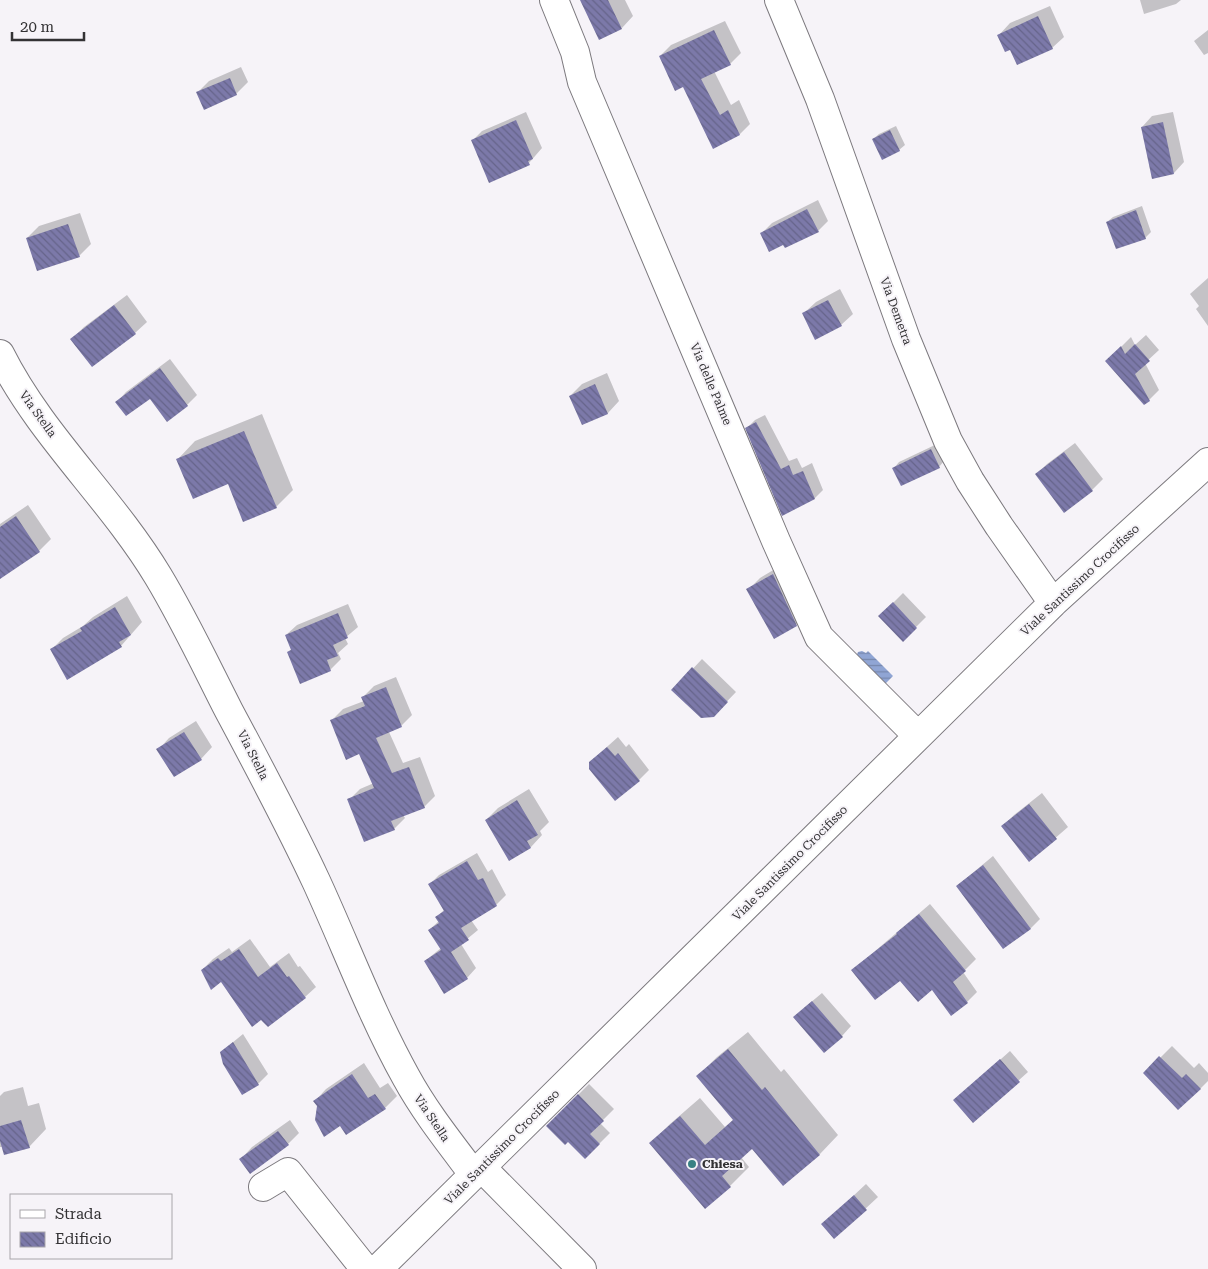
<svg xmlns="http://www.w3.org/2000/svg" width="1208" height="1269" viewBox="0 0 1208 1269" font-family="'Roboto Serif',serif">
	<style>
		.water { fill: url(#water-rules) }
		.shadow { fill: #0003 }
		.building { fill: url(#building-back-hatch) }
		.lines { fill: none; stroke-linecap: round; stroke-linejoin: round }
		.minor-casing { stroke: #7c797e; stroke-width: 30 }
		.minor { stroke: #fff; stroke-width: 28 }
		.poi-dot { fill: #388184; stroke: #f6f3f8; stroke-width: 2 }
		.labels { text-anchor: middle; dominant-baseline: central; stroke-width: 4; stroke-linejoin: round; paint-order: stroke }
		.street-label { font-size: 12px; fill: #333234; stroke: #f6f3f8 }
		.poi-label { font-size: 12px; font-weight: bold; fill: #333234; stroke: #f6f3f8; text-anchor: start }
	</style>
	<defs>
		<pattern id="water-rules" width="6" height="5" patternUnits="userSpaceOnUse" patternTransform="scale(1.25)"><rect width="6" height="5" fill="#90a5d4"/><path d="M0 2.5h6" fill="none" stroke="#7687ad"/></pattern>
		<pattern id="building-back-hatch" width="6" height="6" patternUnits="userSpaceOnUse" patternTransform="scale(1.25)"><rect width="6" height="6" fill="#7c79a9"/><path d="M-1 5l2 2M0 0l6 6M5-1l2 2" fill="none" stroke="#66648a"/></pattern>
	</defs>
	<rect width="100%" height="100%" fill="#f6f3f8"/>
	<path class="water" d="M862,651L866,653L868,651L893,676L880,689L856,657L858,652Z"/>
	<path class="shadow" d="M588,0H625L633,16L622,28Z
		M1140,0H1181L1176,4L1144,14Z
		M1050,6L1064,37L1052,48H1010L999,35L1010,23Z
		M725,21L741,53L730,64L714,71L731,105L739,100L750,124L740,134L714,147L684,86L660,56L671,45Z
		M1208,30V53L1204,55L1194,41Z
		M241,67L248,82L236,94L198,92L209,81Z
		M526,112L542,148L529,163L472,141L482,131Z
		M1173,112L1184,162L1174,173L1153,177L1142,127L1152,116Z
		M896,126L905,145L899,150L873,139L879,134Z
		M818,200L828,221L818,231L783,243L762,233L772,223Z
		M1142,206L1151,232L1145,238L1107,222L1113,217Z
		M80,213L91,244L79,256L27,238L39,226Z
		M1208,278V326L1196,309L1199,306L1190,294Z
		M840,289L853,314L841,325L804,313L816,302Z
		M127,295L147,322L135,333L72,339L84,327Z
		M1146,335L1159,350L1145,363L1159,390L1149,400L1107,361L1131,337L1135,345Z
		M170,359L197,395L187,405L167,420L150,397L117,402L126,392Z
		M607,373L619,401L608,413L583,424L570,396L582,384Z
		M262,414L293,490L276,507L178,459L195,441Z
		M765,415L789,461L797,458L802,468L812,463L823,490L815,498L783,514L747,428L755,420Z
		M1075,443L1103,479L1092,490L1065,511L1037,474L1047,464Z
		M937,444L944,461L939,467L894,468L899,462Z
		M28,505L51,539L39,551L7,573L0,563V524Z
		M785,563L808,613L796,625L748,590L760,578Z
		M903,593L926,617L903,640L880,616Z
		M127,596L142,622L121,646L52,649L63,638L83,626L93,617Z
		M348,604L358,627L345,638L348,644L338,653L341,659L330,670L288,652L292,649L286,635L297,625Z
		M702,659L736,692L713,716L673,690Z
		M396,677L412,715L401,726L389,732L403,763L420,757L435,796L424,807L403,815L405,818L394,829L349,800L360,789L374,783L360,753L332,720L343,709L364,701L363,697L374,686Z
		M196,721L212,747L201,759L158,750L169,738Z
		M618,737L626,747L629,744L649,770L639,780L590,762Z
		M529,789L549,822L540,831L542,835L531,847L509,859L486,820L498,808Z
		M1042,793L1068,827L1030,860L1003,826L1014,815Z
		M477,853L488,872L492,869L506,895L496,905L471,920L478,930L461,944L476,968L467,978L425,961L441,948L429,930L439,921L437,917L445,909L430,884L439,875Z
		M993,856L1040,919L1030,929L957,886Z
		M930,904L976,959L963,972L977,992L967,1002L932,988L900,979L853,970Z
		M250,939L270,967L289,953L298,967L300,966L316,987L305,997L221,980L202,970L213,959L229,948L232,952Z
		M822,993L851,1026L842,1036L804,1008Z
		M748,1032L781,1072L784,1069L838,1135L820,1154L783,1184L752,1147L741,1157L749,1167L730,1186L651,1143L670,1124L700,1098L725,1127L734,1119L698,1076L717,1057Z
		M243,1034L268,1074L258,1084L221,1052Z
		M1172,1046L1194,1068L1199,1063L1208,1073V1081L1200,1089L1145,1073Z
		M1010,1051L1028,1072L973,1121L964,1092Z
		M364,1063L380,1088L388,1083L397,1096L385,1108L340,1124L315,1101L326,1089Z
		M589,1084L614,1109L600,1123L610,1133L585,1158L568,1141L547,1126Z
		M23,1087L28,1106L39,1103L46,1129L29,1147H0V1096L4,1092Z
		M290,1120L299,1133L288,1144L241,1159L252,1147Z
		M866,1184L878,1197L835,1237L823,1224Z"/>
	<path class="building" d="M580,0H608L622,29L599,40Z
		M1038,16L1053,49L1017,65L1010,50L1005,52L997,35Z
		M714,30L731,65L701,79L720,115L728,110L740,135L713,149L683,87L675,91L659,56Z
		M230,78L237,95L204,110L196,92Z
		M516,120L533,159L528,161L530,165L489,183L471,140Z
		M1163,122L1174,174L1152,179L1141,127Z
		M890,130L900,151L882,160L872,139Z
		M807,209L819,232L785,248L783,245L769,252L760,233Z
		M1136,210L1146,239L1116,249L1106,222Z
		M68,224L80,257L37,271L26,238Z
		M828,300L842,326L815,340L802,313Z
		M114,305L136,334L92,367L70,339Z
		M1135,344L1150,361L1135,374L1150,401L1144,405L1105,361L1121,346L1125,354Z
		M160,368L188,406L167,422L150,399L126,416L115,402Z
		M595,384L608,414L582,425L569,396Z
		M756,422L781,469L789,465L793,475L803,471L815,499L782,516L745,428Z
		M244,431L277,508L243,522L228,484L193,499L176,459Z
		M931,449L940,468L901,486L892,468Z
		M1064,452L1093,491L1064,513L1035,474Z
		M16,516L40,552L0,579V527Z
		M773,574L797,626L774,639L746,589Z
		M893,602L917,628L903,642L878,616Z
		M115,607L131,635L119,642L122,647L67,680L50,649L82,631L80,628Z
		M338,613L348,638L333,645L338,656L327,660L331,671L300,684L287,652L291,650L285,635Z
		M692,667L728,702L714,717L701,718L671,690Z
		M386,687L402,727L376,738L392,773L409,767L425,808L391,821L395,830L364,842L347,799L374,788L359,754L346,760L330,720L365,706L361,697Z
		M184,732L202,760L174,777L156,749Z
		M607,747L615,756L618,753L640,781L615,801L589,769V762Z
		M517,800L538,835L527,841L531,848L509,861L485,820Z
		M1029,804L1057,839L1029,862L1001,826Z
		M467,861L478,880L483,878L497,906L461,928L469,940L451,952L468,979L444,994L424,961L441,950L428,930L439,923L435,917L444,911L428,884Z
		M983,865L1031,929L1003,949L956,886Z
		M919,914L966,971L953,982L968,1003L951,1016L932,990L918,1002L900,981L875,1000L851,970L897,934L896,933Z
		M239,949L258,977L277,963L287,977L289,976L306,998L268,1027L261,1020L252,1027L221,982L211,990L201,970L218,958L221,961Z
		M812,1001L843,1037L824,1053L793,1017Z
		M233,1042L259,1085L242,1095L223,1064L220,1052Z
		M728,1049L762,1090L765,1087L820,1155L783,1186L752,1149L722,1176L731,1187L705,1209L649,1143L680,1116L705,1145L733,1120L696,1076Z
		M1159,1056L1182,1078L1186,1074L1201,1089L1178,1110L1143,1073Z
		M1000,1059L1020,1082L973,1123L953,1100Z
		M352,1074L368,1098L375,1094L386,1109L346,1135L340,1126L324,1137L315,1120L317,1106L313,1101Z
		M578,1094L604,1121L590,1134L600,1144L585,1159L568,1142L565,1145L546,1126Z
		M21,1120L30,1148L4,1155L0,1141V1126Z
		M278,1131L289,1145L250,1174L239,1159Z
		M854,1195L867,1210L834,1239L821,1224Z"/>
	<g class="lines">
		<g class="minor-casing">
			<path id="minor" d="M554,0L575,52L582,82L776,541L819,637L918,736
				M779,0L820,99L906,339L948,441L970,481L999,526L1053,603
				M0,354C41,436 111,498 158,576C184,619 206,666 229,711C259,767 289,823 316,881C346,946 371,1014 406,1077C425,1112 450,1143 474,1175
				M481,1167L582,1269
				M263,1187L288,1172L365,1269
				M378,1269L1053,603L1208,462"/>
		</g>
		<use href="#minor" class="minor"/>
	</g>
	<circle class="poi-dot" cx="692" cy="1164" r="5"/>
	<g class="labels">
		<g class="street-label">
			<text transform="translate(896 311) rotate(70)">Via Demetra</text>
			<text transform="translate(711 384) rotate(67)">Via delle Palme</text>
			<text transform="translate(38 414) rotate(54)">Via Stella</text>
			<text transform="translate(1080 580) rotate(-43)">Viale Santissimo Crocifisso</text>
			<text transform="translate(253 755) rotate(63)">Via Stella</text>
			<text transform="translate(790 863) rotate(-45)">Viale Santissimo Crocifisso</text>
			<text transform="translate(432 1118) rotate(56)">Via Stella</text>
			<text transform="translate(502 1147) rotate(-45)">Viale Santissimo Crocifisso</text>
		</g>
		<g class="poi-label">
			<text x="702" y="1164">Chiesa</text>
		</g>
	</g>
	<rect x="10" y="1194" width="162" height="65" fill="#f6f3f8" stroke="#a8a6aa"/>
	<rect x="20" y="1210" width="25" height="8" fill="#ffffff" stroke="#a8a6aa"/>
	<text x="55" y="1219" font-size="15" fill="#333234">Strada</text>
	<rect x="20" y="1232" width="25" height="15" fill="url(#building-back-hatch)" stroke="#a8a6aa"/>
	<text x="55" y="1244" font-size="15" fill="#333234">Edificio</text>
	<path d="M12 32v8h72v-8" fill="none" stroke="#333234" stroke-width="2.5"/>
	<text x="20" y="32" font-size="15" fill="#333234" stroke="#f6f3f8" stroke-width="4" paint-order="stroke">20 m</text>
</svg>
